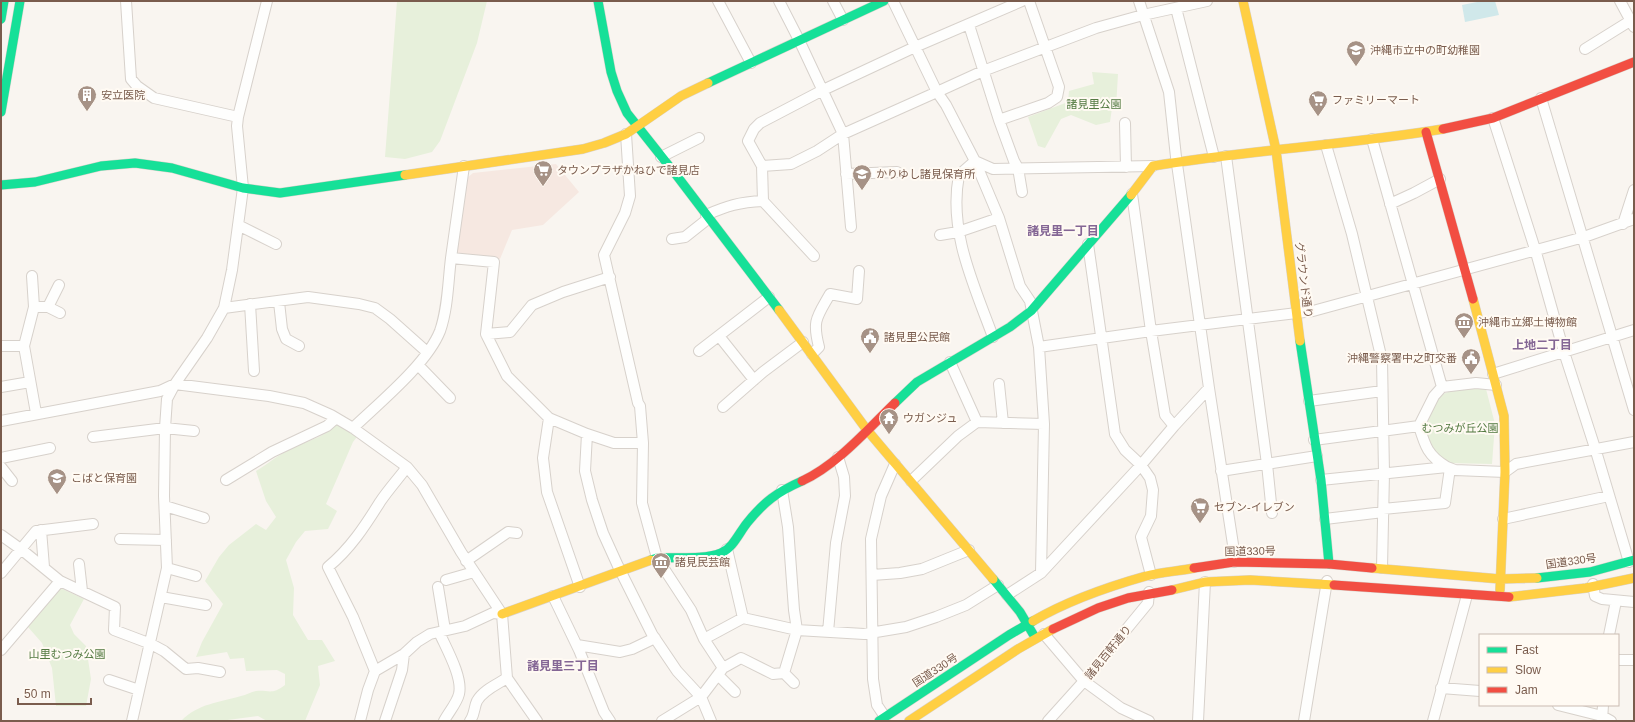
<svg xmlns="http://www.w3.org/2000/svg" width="1635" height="722" viewBox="0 0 1635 722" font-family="Arial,'Noto Sans JP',sans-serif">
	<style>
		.commercial { fill: #f6e8e1 }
		.green { fill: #e7f0db }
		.water { fill: #d0e8ea }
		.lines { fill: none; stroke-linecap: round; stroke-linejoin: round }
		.street-casing { stroke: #d7d1cb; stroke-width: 12 }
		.fast-casing { stroke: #d9d2cb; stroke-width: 10 }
		.slow-casing { stroke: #d9d2cb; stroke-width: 10 }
		.jam-casing { stroke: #d9d2cb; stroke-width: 10 }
		.street { stroke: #fefefd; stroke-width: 10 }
		.fast { stroke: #16e098; stroke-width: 9 }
		.slow { stroke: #ffcf43; stroke-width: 9 }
		.jam { stroke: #f24e42; stroke-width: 9 }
		.labels { text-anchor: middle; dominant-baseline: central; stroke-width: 4; stroke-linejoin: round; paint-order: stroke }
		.poi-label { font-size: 11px; fill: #7a5c4d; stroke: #fffaf3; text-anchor: start }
		.park-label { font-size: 11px; fill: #537a41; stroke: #fffaf3 }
		.street-label { font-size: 11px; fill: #7a5c4d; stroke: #fffaf3 }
		.neighbourhood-label { font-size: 12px; font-weight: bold; fill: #846695; stroke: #fffaf3 }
	</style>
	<rect width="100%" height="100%" fill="#f9f5f0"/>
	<path class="commercial" d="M556,164L579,192L543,225L512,230L500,259L456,256L467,178L473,173Z"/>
	<path class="green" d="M397,1H487L477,43L440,141L432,152L405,159L385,157Z
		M1092,72L1118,74L1116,108H1112L1110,122L1096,125L1071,115L1061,119L1045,148L1038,146L1028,117L1068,102L1069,91L1094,84Z
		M1457,389H1486L1495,424L1492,464L1447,463L1432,449L1425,433L1427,417L1435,401L1443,394Z
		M340,419L360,433L353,442L326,504L337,511L328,529L305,531L296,542L286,560L294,588L293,615L308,640H322L335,661L318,666L320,685L305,721H267L258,716L220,721H181C199,703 218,703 241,696C246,695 251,692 256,691C270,690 272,695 285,685V674L277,670L246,671L244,658L230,659L227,652L196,657L202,642L223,604L205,581L219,557L229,545L256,524L266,530L276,517L266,501L256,471C268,464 280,453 293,448C311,439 328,437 340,419Z
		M56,586L84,599L70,625L74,634L86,646L91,679L86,706H56L52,668L42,643L28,627Z"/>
	<path class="water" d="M1482,1H1495L1499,15L1465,22L1462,5Z"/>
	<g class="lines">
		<g class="street-casing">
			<path id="street" d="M126,1L131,79L137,86L154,98L238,117
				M718,1L751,63
				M779,1L799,40L843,134L851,227
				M833,1L843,20
				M1139,1L1169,92L1176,157L1209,388L1234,551V562
				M1620,1L1634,27
				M1176,8L1214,157
				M969,25L999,120L1014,161L1018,168L1022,192
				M1585,49L1630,21
				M1541,98L1634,410
				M1493,118L1535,249L1564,352L1595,448L1629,562
				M999,120L1048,103L1057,97L1059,87L1029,1
				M1125,123L1126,167
				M626,134L630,196L625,213L604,255L638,403L640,406L643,443L642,503L657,558L691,610L704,639L723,668
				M1372,139L1442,387L1434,396L1419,426
				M1326,145L1352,234L1382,360L1384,473L1382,568
				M1226,156L1267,464L1272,513
				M661,157L699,138
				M975,161L959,175C948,231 974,285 993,337
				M975,161L993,169L1153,166
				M464,166L451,258L494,262L486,334L507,376L549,418L587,434L614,443H643
				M762,166L748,141L754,129L760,123L823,90L915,47L1022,1
				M846,174L897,172
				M1132,194L1151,331L1165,415L1174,426
				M763,201L814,256
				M1390,204L1414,193L1440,179
				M706,215C727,206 739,202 763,201L762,166L791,164L817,151L843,134L937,92L893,1
				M1623,224L1634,190
				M238,225L276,244
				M940,235L958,232L999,218
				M672,239L685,237L709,218
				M1088,244L1115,434L1125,450L1141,465L1150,478L1153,490L1151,516L1141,537L1151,575
				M32,276L34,307L24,346L36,413
				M279,302L282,329L286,339L299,346
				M250,304L254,371
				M34,307H48L59,285
				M48,307L60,313
				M224,308L308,297L359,304L375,308L390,319L427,352
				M486,334L510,332L532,305L563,292L610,277
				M719,336L754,380
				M1,346H24
				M1039,347L1151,331L1313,311L1584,237L1634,219
				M699,351L769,297
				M812,354L819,347C812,320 817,317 830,294L857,299L859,271
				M950,362L977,422
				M418,365L450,398
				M1493,374L1634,330
				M999,384L1003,423
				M1,387L30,382
				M1442,387L1476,383L1496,385
				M1309,401L1382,391
				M723,407L763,372L803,342
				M549,418L543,458L547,492L580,587
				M1,421L160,391L175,384L269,396L304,403L331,415L353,428L407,467L422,485L461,552L502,614L507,678L537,721
				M353,428C379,403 427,364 440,331C448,308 448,282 451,258
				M587,434L585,471L592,500L603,533L618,566L652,634L677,671L701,697L711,721
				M93,437L165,428L194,431
				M1314,440L1419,426C1425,446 1428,456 1447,467
				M1,458L50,448
				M1,467L12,481
				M1221,471L1317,456
				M226,480L272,452L327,426L336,418
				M1321,480L1447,467L1455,470L1505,472L1516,464L1634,442
				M911,481L958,436L977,422L1044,424
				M165,506L204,518
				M1383,509L1445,503L1450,468
				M1325,519L1383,512
				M1503,519L1609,496
				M41,530L44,567
				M1,535L22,550L60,581L115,607L114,630L151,644L164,651L186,669L198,668L220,672
				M120,539L166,540
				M466,561L508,532L517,533
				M79,564L82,591
				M167,568L196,576
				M1,573L36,531L93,524
				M1041,573L1044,424L1039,347L1030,301L1020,286L999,218L975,161L946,105L937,92L983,71L1096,28L1143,15L1207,1
				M872,575L900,573L922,569L969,550
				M446,580L474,572
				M1593,584L1595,596L1602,599L1634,602
				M438,587L445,630
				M1007,595L1041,573L1141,465L1174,426L1209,388
				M553,596L579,650L604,712L610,721
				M161,597L206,605
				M743,618L797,630L864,634L906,627L936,617L966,605L998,585
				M439,632C446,648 463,677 459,694C457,703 448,713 444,721
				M828,632L836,543L845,496L844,477L838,457
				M1044,634L1084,681L1121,708L1149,721
				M1609,635L1616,601
				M704,639L743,618L727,549
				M577,645L620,652L632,649L655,638
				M1,650L60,581
				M1618,660H1634
				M375,671L353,617L328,567C350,549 365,526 380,502C388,490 398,479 407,467
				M784,673L794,683
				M718,675L735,692
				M109,680L139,690
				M1441,688L1480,691
				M1558,705L1602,716L1611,721
				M885,717L877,705L873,679L871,539L881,496L895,464
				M132,721L167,568L164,496L165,428L167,399L175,384L207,338L224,308L232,270L243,188L237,126L238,117L267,1
				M360,721L368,690L375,671L404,654L417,642L430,634L465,626L493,613L502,614
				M385,721L402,670L404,654
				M470,721C475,714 474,707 477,701C483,690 498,684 507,678
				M662,721L701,697L723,668L741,658L773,674L784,673L797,630L794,610L788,527L782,490
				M1048,721L1084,681L1148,603L1149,592
				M1198,721L1205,582
				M1304,721L1327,581
				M1433,721L1467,595
				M1602,721L1603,705"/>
		</g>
		<g class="fast-casing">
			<path id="fast" d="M598,1L611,72L617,91L627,113L677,176L779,310
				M1,19L4,1
				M708,83L884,1
				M1,112L20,1
				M1,185L35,182L101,166L135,163L172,168L243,188L280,193L405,175
				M1300,341L1321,480L1329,564
				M895,403L917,382L1010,327L1031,311L1131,195
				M651,560L657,558C676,557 704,560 721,553C733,548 739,533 747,523C764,502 777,492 802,481
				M1537,578L1590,572L1634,560
				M993,579L1020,612L1033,634
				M879,721L1009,635L1033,621"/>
		</g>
		<g class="slow-casing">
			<path id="slow" d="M1243,1L1276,150L1300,341
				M405,175L583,149L604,143L626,134L681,96L708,83
				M1131,195L1153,166C1249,150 1347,145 1443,129
				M1473,299L1504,416L1505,472L1500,590
				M779,310L867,430L993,579
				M1372,568L1500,579L1537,578
				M1172,590L1205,582L1250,580L1334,585
				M1509,597L1586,588L1634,578
				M502,614L651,560
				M1033,621C1067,601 1107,587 1146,576C1162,572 1179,571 1194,568
				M909,721L1018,649L1053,629"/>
		</g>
		<g class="jam-casing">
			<path id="jam" d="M1443,129L1493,118L1634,62
				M1426,132L1473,299
				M802,481C837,465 867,430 895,403
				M1194,568L1234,562L1329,564L1372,568
				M1334,585L1509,597
				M1053,629L1098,608L1128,598L1172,590"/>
		</g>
		<use href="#street" class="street"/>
		<use href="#fast" class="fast"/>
		<use href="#slow" class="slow"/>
		<use href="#jam" class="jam"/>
	</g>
	<defs>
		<g id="school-pin" transform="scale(1)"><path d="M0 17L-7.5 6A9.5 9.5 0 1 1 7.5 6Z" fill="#a69286" stroke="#fffaf3"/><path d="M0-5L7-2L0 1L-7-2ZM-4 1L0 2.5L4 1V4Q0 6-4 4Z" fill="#fff"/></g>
		<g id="building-pin" transform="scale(1)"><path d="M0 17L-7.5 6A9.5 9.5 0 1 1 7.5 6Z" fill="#a69286" stroke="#fffaf3"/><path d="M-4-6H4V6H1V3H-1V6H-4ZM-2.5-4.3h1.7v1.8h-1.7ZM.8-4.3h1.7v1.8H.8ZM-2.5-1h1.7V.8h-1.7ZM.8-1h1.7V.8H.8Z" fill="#fff"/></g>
		<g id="supermarket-pin" transform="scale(1)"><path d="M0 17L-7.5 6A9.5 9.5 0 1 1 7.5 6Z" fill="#a69286" stroke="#fffaf3"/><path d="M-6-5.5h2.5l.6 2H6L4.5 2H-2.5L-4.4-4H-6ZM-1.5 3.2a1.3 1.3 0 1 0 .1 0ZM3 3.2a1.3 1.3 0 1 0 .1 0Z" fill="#fff"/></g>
		<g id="museum-pin" transform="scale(1)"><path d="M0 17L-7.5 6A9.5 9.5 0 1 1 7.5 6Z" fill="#a69286" stroke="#fffaf3"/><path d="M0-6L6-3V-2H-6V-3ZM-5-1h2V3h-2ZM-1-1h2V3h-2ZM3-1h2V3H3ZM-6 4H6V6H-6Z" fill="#fff"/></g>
		<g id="civic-pin" transform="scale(1)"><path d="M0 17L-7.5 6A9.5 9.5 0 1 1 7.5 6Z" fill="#a69286" stroke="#fffaf3"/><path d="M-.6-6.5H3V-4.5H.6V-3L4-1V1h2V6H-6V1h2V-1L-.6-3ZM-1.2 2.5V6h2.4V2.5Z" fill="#fff"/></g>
		<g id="temple-pin" transform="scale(1)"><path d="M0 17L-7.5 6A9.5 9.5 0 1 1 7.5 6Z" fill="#a69286" stroke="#fffaf3"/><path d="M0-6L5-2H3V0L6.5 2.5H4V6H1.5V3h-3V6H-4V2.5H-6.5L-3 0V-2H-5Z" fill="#fff"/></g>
	</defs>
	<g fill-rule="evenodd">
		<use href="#school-pin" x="1356" y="50"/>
		<use href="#building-pin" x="87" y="95"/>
		<use href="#supermarket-pin" x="1318" y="100"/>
		<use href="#supermarket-pin" x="543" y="170"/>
		<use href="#school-pin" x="862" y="174"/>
		<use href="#museum-pin" x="1464" y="322"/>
		<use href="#civic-pin" x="870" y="337"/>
		<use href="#civic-pin" x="1471" y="358"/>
		<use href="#temple-pin" x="889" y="418"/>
		<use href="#school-pin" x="57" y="478"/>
		<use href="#supermarket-pin" x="1200" y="507"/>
		<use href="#museum-pin" x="661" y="562"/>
	</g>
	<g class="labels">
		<g class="poi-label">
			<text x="1370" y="50">沖縄市立中の町幼稚園</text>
			<text x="101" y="95">安立医院</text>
			<text x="1332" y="100">ファミリーマート</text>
			<text x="557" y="170">タウンプラザかねひで諸見店</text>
			<text x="876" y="174">かりゆし諸見保育所</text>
			<text x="1478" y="322">沖縄市立郷土博物館</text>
			<text x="884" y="337">諸見里公民館</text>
			<text x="1457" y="358" text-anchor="end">沖縄警察署中之町交番</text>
			<text x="903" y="418">ウガンジュ</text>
			<text x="71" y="478">こばと保育園</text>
			<text x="1214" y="507">セブン-イレブン</text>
			<text x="675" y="562">諸見民芸館</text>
		</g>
		<g class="park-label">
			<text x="1094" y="104">諸見里公園</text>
			<text x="1460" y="428">むつみが丘公園</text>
			<text x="67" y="654">山里むつみ公園</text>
		</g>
		<g class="street-label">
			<text transform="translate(1304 280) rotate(83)">グラウンド通り</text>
			<text transform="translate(1250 551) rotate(-1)">国道330号</text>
			<text transform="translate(1571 561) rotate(-8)">国道330号</text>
			<text transform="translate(1108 652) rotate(-51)">諸見百軒通り</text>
			<text transform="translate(935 670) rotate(-33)">国道330号</text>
		</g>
		<g class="neighbourhood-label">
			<text x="1063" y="231">諸見里一丁目</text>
			<text x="1542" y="345">上地二丁目</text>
			<text x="563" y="666">諸見里三丁目</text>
		</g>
	</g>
	<rect width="1635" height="722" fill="none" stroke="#7a5c4d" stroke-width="4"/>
	<rect x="1479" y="634" width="140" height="72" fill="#fffaf3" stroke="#cabbb1"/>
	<rect x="1487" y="647" width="20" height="6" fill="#16e098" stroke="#cabbb1"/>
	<text x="1515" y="654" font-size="12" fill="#7a5c4d">Fast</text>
	<rect x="1487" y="667" width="20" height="6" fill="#ffcf43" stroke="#cabbb1"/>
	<text x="1515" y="674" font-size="12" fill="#7a5c4d">Slow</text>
	<rect x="1487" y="687" width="20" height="6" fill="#f24e42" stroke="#cabbb1"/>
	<text x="1515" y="694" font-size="12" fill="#7a5c4d">Jam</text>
	<path d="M18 698v6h73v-6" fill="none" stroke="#7a5c4d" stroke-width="2"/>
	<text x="24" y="698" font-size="12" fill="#7a5c4d" stroke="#fffaf3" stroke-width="3" paint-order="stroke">50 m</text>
</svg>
